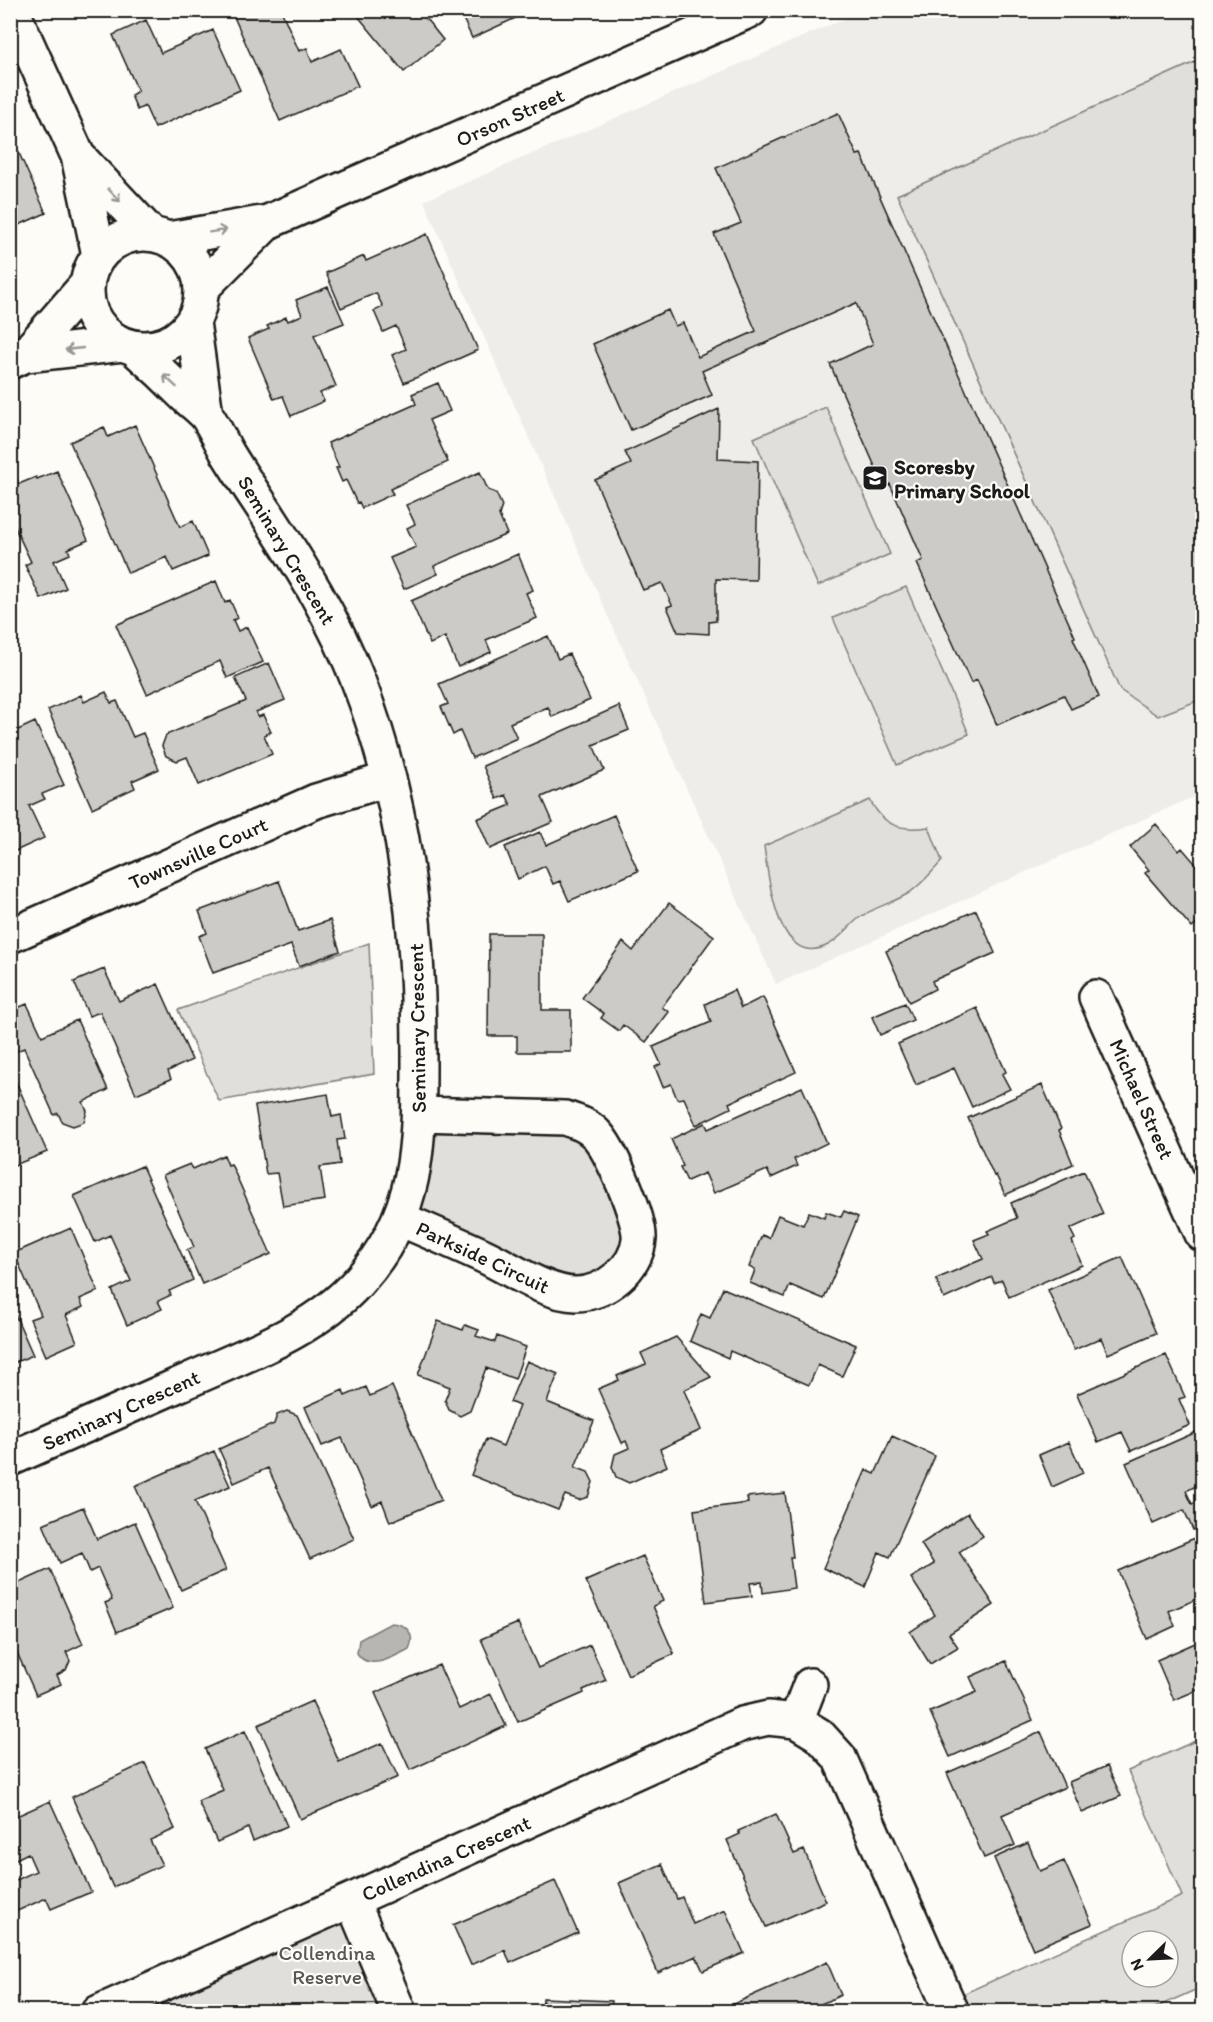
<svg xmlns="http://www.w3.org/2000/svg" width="1213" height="2022" viewBox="0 0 1213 2022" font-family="Itim,sans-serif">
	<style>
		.built { fill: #eeede9 }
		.green { fill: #e0dfdb; stroke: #7e7e7c; stroke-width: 1.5; fill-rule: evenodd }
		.water { fill: #b7b6b2; stroke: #797876; stroke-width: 1.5 }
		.building { fill: #cccbc8; stroke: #1c1c1c; stroke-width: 1.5 }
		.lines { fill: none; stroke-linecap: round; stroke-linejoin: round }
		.street-casing { stroke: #1c1c1c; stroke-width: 38 }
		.street { stroke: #fdfcf7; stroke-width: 33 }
		.oneway { stroke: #989794 }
		.labels { text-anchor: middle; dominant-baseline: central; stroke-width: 4.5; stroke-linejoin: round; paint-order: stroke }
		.street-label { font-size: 21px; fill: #1c1c1c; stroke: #fdfcf7 }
		.poi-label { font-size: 21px; font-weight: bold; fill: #1c1c1c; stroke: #fdfcf7; text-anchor: start }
		.park-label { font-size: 21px; fill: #575655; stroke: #fdfcf7 }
	</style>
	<rect width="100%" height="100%" fill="#fdfcf7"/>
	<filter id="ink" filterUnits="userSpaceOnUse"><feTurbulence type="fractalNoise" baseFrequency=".0167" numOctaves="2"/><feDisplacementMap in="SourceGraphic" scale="12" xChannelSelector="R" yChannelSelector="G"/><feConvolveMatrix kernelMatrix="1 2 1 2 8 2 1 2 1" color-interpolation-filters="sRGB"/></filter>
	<g filter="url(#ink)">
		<path class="built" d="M862,11H1202V793L776,984L603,605L424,201Z"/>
		<path class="green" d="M1202,59V699L1158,716L1120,690L897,195Z
			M826,407L890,554L818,586L754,438Z
			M906,587L969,734L897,765L833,618Z
			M870,800C884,827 901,831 929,827L942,861C932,872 921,885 909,893C893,903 874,907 859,918C849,926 840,939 828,945C777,971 768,876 764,846Z
			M369,943L374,1074L219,1101L178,1010Z
			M419,1114L583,1124L639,1238L592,1291L400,1219Z
			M1202,1738V1987L1148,2011H952L947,2001L1182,1896L1128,1771ZM1132,1941H1168V1977H1132Z
			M352,1900L399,2012H99Z"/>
		<path class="water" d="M391,1623C407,1624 416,1634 409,1649C394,1657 368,1672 357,1653L359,1640Z"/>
		<path class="building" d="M231,10H281L299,51L307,48L312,62L341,49L358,86L280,121Z
			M353,10H419L443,40L404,72Z
			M459,10H533L472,38Z
			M146,20L161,53L213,30L240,90L155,128L145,106L137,110L131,95L138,91L113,35Z
			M838,113L857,155L861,154L1075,637L1073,638L1099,697L1071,709L1064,695L997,725L977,680L971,683L917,563L923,560L890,484L884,487L830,364L873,344L856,303L702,371L712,395L631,430L593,344L668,310L675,326L683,323L698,357L756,331L714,234L741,223L716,168Z
			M10,133L46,213L12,228L10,226Z
			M427,234L478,350L404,383L392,355L406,349L396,326L383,332L374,311L383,307L376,293L341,308L326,273L364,256L366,261Z
			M328,287L344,323L314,335L336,386L320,393L324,401L291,416L283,396L274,399L248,338L269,329L267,326L286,317L288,321L302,315L296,300Z
			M438,383L450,411L429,420L448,462L390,489L393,494L362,508L359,502L357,503L346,480L342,482L336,468L339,467L328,443L416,404L412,394Z
			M719,409L718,459L758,461L756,580L716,579V621L709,622V634L678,632L667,607L672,605L662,583L643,590L595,480L631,464L625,452Z
			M135,425L180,527L193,521L208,556L173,571L167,557L128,573L70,442L104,427L108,437Z
			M10,465L19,484L36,477L37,479L57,471L88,540L68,549L70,554L54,561L66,588L41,599L25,565L31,562L10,517Z
			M480,472L488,490L496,493L502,506L499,515L507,534L434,566L438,574L404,589L390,558L416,547L407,528L415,524L406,505Z
			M518,554L533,590L526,593L537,618L486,640L491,652L458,667L445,637L430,644L411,601Z
			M216,581L225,603L230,600L238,618L233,620L238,631L247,627L263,662L227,678L220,661L147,694L116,625Z
			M548,636L558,659L569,654L590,700L552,717L548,707L510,723L517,738L472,758L460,731L453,735L441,707L448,704L439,684Z
			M269,663L285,700L256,712L258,717L263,715L271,732L264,735L272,754L199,785L187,757L177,761L166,756L162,746L166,735L246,701L235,678Z
			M106,692L111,703L117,701L133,737L143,733L159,769L132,781L135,788L92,808L48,710L81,695L84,702Z
			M619,706L629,730L593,745L604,770L542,797L553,822L490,849L477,819L511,805L506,795L497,799L483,766Z
			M10,717L18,730L35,722L64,785L42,794L45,799L29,806L44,838L11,853Z
			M614,815L638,871L569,901L560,881L553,884L545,866L518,879L505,847L540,832L546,845Z
			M1156,824L1179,851L1182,848L1200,869L1202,867V919L1192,928L1145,873L1149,870L1130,847Z
			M279,881L298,931L330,920L340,951L299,966L291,945L213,973L199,936L207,933L199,911Z
			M669,903L714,936L662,1007L669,1012L646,1042L623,1025L619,1031L601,1018L604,1014L582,998L623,942L633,951Z
			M976,910L995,953L932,981L935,989L909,1002L886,951Z
			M489,934H542V1010H571V1052H517V1036H488Z
			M104,969L119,1001L158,984L192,1060L168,1071L171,1079L136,1094L100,1012L89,1016L74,982Z
			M734,990L741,1008L763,997L796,1072L729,1103L731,1108L696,1125L684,1098L677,1099L671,1084L663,1087L655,1067L661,1064L653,1047L711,1022L705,1004Z
			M905,1003L913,1020L880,1035L872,1017Z
			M27,1004L42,1036L77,1020L108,1090L83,1102L87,1111L84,1122L73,1126L62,1122L58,1113L54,1115L24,1048L12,1053L10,1049V1011Z
			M977,1008L1006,1072L1002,1074L1010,1089L972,1107L954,1068L916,1085L898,1044Z
			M10,1068L47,1152L10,1167Z
			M1042,1085L1061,1129L1059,1130L1073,1164L1005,1195L996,1175L994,1176L968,1118Z
			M802,1087L827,1143L794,1159L797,1166L771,1178L767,1170L714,1193L705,1173L687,1181L680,1167L683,1166L671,1139L705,1123L708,1129Z
			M328,1094L332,1117L341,1115L345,1139L337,1140L340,1164L320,1167L325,1200L283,1206L277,1173L266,1174L255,1106Z
			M224,1155L228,1165L231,1164L271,1254L202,1284L187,1250L194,1247L163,1175L190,1164L193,1169Z
			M142,1166L193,1280L169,1291L171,1295L158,1301L162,1309L127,1325L112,1290L131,1281L110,1235L95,1242L74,1196Z
			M1084,1171L1103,1214L1070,1229L1075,1239L1072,1241L1082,1265L1009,1297L1002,1280L994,1283L992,1277L944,1299L936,1279L983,1259L974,1240L989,1234L987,1231L1017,1218L1011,1203Z
			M844,1211L858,1217L824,1299L790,1285L785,1297L750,1283L755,1270L749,1267L762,1235L769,1238L778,1215L803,1225L809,1212L824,1218L826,1212L841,1217Z
			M71,1228L98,1291L80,1299L83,1307L66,1315L77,1342L46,1356L30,1319L41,1315L14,1253Z
			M1122,1257L1156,1333L1108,1354L1101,1338L1074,1350L1048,1290Z
			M723,1288L856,1345L842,1376L818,1365L809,1385L730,1351L728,1358L690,1341L701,1314L710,1318Z
			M10,1303L33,1355L11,1364L16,1375L10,1378Z
			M438,1321L463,1330L465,1325L479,1330L476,1336L495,1342L497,1336L526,1347L515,1379L486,1368L470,1411L460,1416L449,1410L445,1400L450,1387L418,1375Z
			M676,1337L711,1377L684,1390L701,1430L660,1449L667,1466L629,1483L616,1477L612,1467L615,1454L629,1448L626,1441L622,1443L598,1389L619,1380L617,1376L646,1364L641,1353Z
			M1166,1355L1185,1397L1179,1399L1190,1425L1131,1451L1122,1432L1098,1442L1077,1394Z
			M527,1361L558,1374L547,1402L594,1421L575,1467L588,1472L593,1482L588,1497L579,1500L565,1495L558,1510L471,1475L486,1439L503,1446L519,1406L510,1402Z
			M392,1386L441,1500L390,1522L382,1501L372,1506L342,1438L322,1446L305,1407L343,1390L345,1396L366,1387L370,1396Z
			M287,1411L297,1415L354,1539L310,1559L268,1468L234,1483L219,1449L274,1424L277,1415Z
			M1201,1430L1202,1483L1186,1491L1192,1504L1202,1500V1526L1193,1530L1184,1510L1153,1524L1126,1463Z
			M892,1436L935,1456L890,1557L879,1552L865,1587L823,1568L866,1470L875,1474Z
			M1069,1442L1083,1473L1052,1487L1039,1455Z
			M214,1451L230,1486L195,1501L226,1570L181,1590L135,1486Z
			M785,1493L793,1557H790L794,1588L763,1593L762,1582L750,1583L752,1596L706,1602L694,1510L748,1503L747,1497Z
			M83,1507L97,1539L135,1522L173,1608L117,1632L105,1603L112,1600L98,1568L90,1572L82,1553L60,1563L43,1524Z
			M968,1513L983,1536L959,1552L994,1605L949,1634L958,1647L930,1664L910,1632L935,1615L911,1578L934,1564L921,1544Z
			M1202,1535V1602L1199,1603L1197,1599L1169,1611L1175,1626L1147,1639L1118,1571Z
			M643,1556L663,1601L653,1606L674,1654L628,1675L586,1581Z
			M50,1569L83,1644L66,1652L70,1661L66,1670L57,1675L61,1684L36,1695L10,1637V1587Z
			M518,1623L538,1668L590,1645L606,1680L583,1690L584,1693L518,1722L481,1639Z
			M1202,1640V1688L1174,1700L1157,1660Z
			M1006,1661L1033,1720L950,1757L930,1712L977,1692L970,1677Z
			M439,1665L459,1709L491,1694L506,1726L410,1770L375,1693Z
			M312,1701L339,1762L382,1743L398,1777L300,1819L258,1725Z
			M245,1731L287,1826L253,1841L248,1828L217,1842L198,1801L223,1790L205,1749Z
			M1041,1732L1065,1787L1002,1815L1015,1845L984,1858L947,1773Z
			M145,1763L175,1829L150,1840L162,1865L113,1887L72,1797Z
			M1107,1766L1121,1796L1082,1813L1069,1782Z
			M50,1801L91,1892L51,1909L46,1898L15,1912L10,1903V1883L36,1871L28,1853L12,1861L10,1819Z
			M776,1814L794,1854L804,1850L826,1901L766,1927L727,1840L740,1834L738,1831Z
			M1028,1843L1040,1871L1064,1861L1092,1924L1033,1949L994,1858Z
			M662,1864L677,1899L682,1897L693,1924L725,1910L744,1953L703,1971L696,1956L658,1973L619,1883Z
			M555,1881L578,1933L510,1963L505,1950L471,1965L453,1925Z
			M827,1962L841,1995L816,2006L819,2012L718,2011Z
			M543,1998L612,2001L611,2009L635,2010V2012H542Z"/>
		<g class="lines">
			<g class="street-casing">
				<path id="street" d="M12,10L78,156L99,255
					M78,156L151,234
					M87 291a57 57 0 1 1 114 0a57 57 0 1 1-114 0Z
					M168,239L268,222L751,10
					M201,289L268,222
					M193,322L206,415
					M25,355L123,344
					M10,362L25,355L87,284
					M10,936L316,801L389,779
					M1096,997L1202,1234
					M400,1219C428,1231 456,1243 484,1256C510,1268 546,1294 576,1294C605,1294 637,1268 639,1239C641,1220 610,1147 596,1134C587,1125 577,1122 565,1118L419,1114
					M10,1459C69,1433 128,1407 187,1381C247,1354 313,1332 358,1282C421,1213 419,1141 419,1054C419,926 405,803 359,683C335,620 299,563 263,508C251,490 239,472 228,454C221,442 215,428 207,416C201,409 193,403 186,397C169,380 152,364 134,348
					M796,1721L819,1735L839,1757L952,2012
					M352,1900L399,2012
					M99,2012L352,1900L742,1724L768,1718L796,1721L810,1685"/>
			</g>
			<use href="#street" class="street"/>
		</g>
		<defs><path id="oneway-shaft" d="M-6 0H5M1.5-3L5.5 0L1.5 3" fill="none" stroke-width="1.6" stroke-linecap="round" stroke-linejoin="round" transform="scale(1.5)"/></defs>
		<g class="oneway">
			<use href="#oneway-shaft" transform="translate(114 195) rotate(47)"/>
			<use href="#oneway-shaft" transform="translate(218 231) rotate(-9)"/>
			<use href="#oneway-shaft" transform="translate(74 349) rotate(174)"/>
			<use href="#oneway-shaft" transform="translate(170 381) rotate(-137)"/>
		</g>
	</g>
	<defs>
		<g id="school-square" transform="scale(1.35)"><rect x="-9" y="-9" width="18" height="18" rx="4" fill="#1c1c1c" stroke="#fdfcf7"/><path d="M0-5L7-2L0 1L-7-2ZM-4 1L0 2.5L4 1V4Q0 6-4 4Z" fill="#fff"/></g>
	</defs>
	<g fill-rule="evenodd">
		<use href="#school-square" x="875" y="478"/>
	</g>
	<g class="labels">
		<g class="street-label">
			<text transform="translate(510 117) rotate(-24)">Orson Street</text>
			<text transform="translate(287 550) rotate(59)">Seminary Crescent</text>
			<text transform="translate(198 853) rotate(-24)">Townsville Court</text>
			<text transform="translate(417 1028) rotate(-91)">Seminary Crescent</text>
			<text transform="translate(1142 1099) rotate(66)">Michael Street</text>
			<text transform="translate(483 1257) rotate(25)">Parkside Circuit</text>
			<text transform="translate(121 1410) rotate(-24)">Seminary Crescent</text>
			<text transform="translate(446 1858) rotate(-24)">Collendina Crescent</text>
		</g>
		<g class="poi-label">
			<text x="894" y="466">Scoresby<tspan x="894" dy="24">Primary School</tspan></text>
		</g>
		<g class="park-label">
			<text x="327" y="1952">Collendina<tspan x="327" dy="24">Reserve</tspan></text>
		</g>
	</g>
	<rect width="1213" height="2022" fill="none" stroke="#fdfcf7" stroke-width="36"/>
	<rect x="18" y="18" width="1177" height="1986" fill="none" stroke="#1c1c1c" stroke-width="2" filter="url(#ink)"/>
	<g transform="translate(1150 1959) rotate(246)"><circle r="28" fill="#fdfcf7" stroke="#a3a29f" stroke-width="1.5"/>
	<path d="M0-4.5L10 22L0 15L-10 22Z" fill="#1c1c1c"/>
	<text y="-9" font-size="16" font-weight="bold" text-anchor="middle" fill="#1c1c1c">N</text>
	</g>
</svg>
